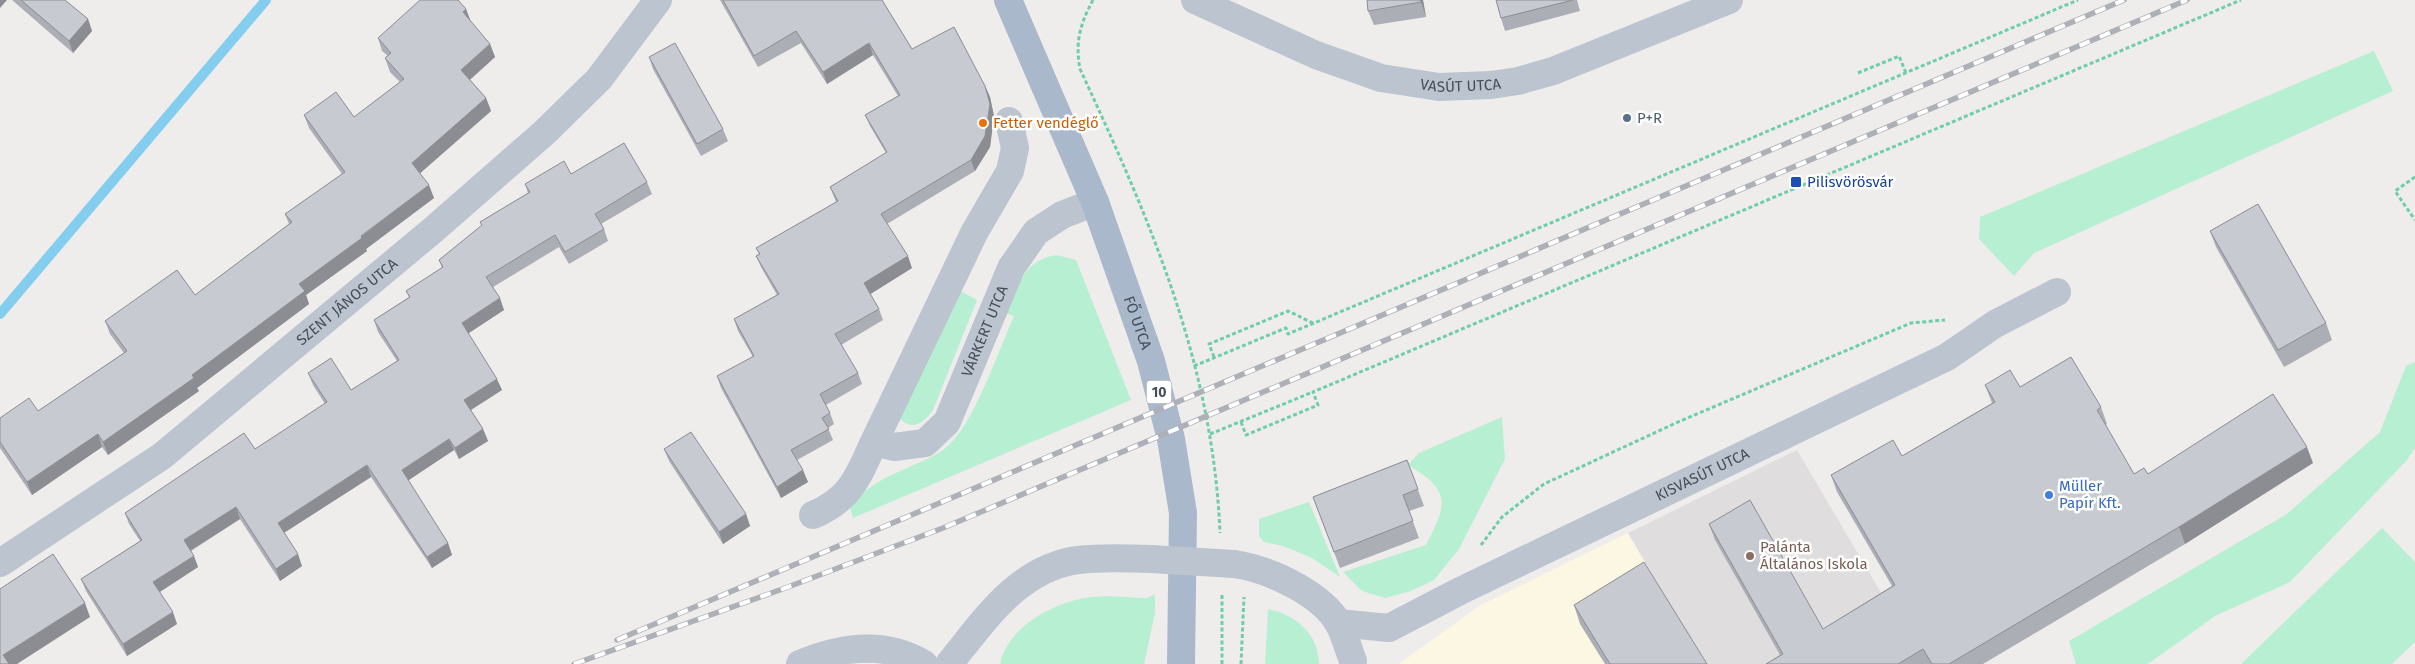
<svg xmlns="http://www.w3.org/2000/svg" width="2415" height="664" viewBox="0 0 2415 664" font-family="'Fira Sans',sans-serif">
	<style>
		.commercial { fill: #fcf7e3 }
		.education { fill: #e0ddde }
		.green { fill: #b7efd2 }
		.lines { fill: none; stroke-linecap: round; stroke-linejoin: round }
		.stream { stroke: #83cdee; stroke-width: 10 }
		.path { stroke: #6fcea8; stroke-width: 3; stroke-dasharray: 4 2.5; stroke-linecap: butt }
		.minor { stroke: #bcc5cf; stroke-width: 28 }
		.tertiary { stroke: #bcc5cf; stroke-width: 28 }
		.primary { stroke: #aab8cc; stroke-width: 28 }
		.rail-casing { stroke: #aeb0b7; stroke-width: 5.5 }
		.rail { stroke: #fff; stroke-width: 4; stroke-dasharray: 11; stroke-linecap: butt }
		.minor-bridge { stroke: #bcc5cf; stroke-width: 28 }
		.wall { fill: #acaeb5 }
		.shaded-wall { fill: #8c8d93 }
		.building { fill: #c8cad2; stroke: #8c8d93 }
		.service-dot { fill: #5c6f8a; stroke: #fff; stroke-width: 2 }
		.food-dot { fill: #e8710a; stroke: #fff; stroke-width: 2 }
		.transit-dot { fill: #1a4fb4; stroke: #fff; stroke-width: 2 }
		.shop-dot { fill: #3f7fe0; stroke: #fff; stroke-width: 2 }
		.education-dot { fill: #8d6e63; stroke: #fff; stroke-width: 2 }
		.labels { text-anchor: middle; dominant-baseline: central; stroke-width: 5; stroke-linejoin: round; paint-order: stroke }
		.shield { fill: #fff; stroke: #7c828c; stroke-width: 1 }
		.shield-label { font-size: 14px; font-weight: bold; fill: #444d5a }
		.street-label { font-size: 15px; fill: #444d5a; stroke: #fff }
		.service-label { font-size: 15px; fill: #4e5e75; stroke: #fff; text-anchor: start }
		.food-label { font-size: 15px; fill: #c56008; stroke: #fff; text-anchor: start }
		.transit-label { font-size: 15px; fill: #164399; stroke: #fff; text-anchor: start }
		.shop-label { font-size: 15px; fill: #366cbe; stroke: #fff; text-anchor: start }
		.education-label { font-size: 15px; fill: #785e54; stroke: #fff; text-anchor: start }
	</style>
	<rect width="100%" height="100%" fill="#efecec"/>
	<path class="commercial" d="M1628,533L1705,664H1399L1479,606Z"/>
	<path class="education" d="M1797,450L1923,664H1705L1628,533Z"/>
	<path class="green" d="M2374,51L2393,91L2034,253L2014,276L1979,239L1980,217Z
		M1057,255L1076,260L1131,400L853,518L850,507C872,476 914,469 943,450C972,431 999,349 1014,316L1005,313C1016,287 1025,259 1057,255Z
		M957,289L977,300L933,410C923,425 909,432 897,415Z
		M2415,362V448L2407,460L2290,582L2215,616L2148,664H2076L2069,641L2287,514L2380,432L2406,366Z
		M1502,417L1505,459L1459,549L1434,580L1411,591L1385,598L1362,591L1343,572L1426,545C1447,504 1452,491 1408,465L1419,453Z
		M1309,502L1340,577L1312,558L1283,546L1264,542L1259,536V519Z
		M2382,528L2415,562V642L2392,664H2241Z
		M1155,594V613L1144,664H1000C1008,626 1057,600 1093,597C1111,595 1130,598 1147,598Z
		M1268,609C1295,614 1319,634 1319,664H1265Z"/>
	<g class="lines">
		<path class="stream" d="M0,314L266,0"/>
		<path class="path" d="M1093,0C1080,24 1075,42 1080,69C1150,220 1213,364 1220,533
			M1858,73L1899,56L1906,73
			M2415,177L2395,191L2415,220
			M1214,357L1209,344L1288,311L1313,323
			M1194,366L1286,328L1288,334L2078,0
			M1241,422L1246,435L1318,405L1313,392L2241,0
			M1210,434L1313,392
			M1481,545L1502,517L1544,484L1678,422L1911,323L1945,320
			M1222,664V595
			M1241,664L1244,597"/>
		<g class="minor">
			<path d="M874,442L974,233L1010,171L1015,148L1009,121"/>
			<path id="s1" d="M813,515C851,499 858,477 874,442L894,447L925,443L947,422L1011,268L1036,232L1062,215L1095,202"/>
			<path id="s2" d="M0,563L162,456L433,230L545,132L599,79L658,0"/>
			<path d="M1234,564C1269,569 1321,593 1339,624C1345,635 1348,649 1353,661"/>
			<path id="s3" d="M1338,623L1389,628L1460,591L1947,357L1995,324L2057,292"/>
			<path d="M800,664C840,647 884,640 924,664"/>
			<path d="M949,664C984,621 1018,568 1078,560C1102,557 1127,558 1151,559"/>
		</g>
		<path class="tertiary" id="s4" d="M1195,0L1316,55L1381,78L1439,87L1491,85L1518,81L1553,71L1729,0"/>
		<path class="primary" id="s5" d="M1008,0L1095,202L1151,361L1171,439L1183,513L1181,664"/>
		<g class="rail-casing">
			<path id="rail" d="M617,640L2124,0
				M574,664L788,587L943,528L2187,0"/>
		</g>
		<use href="#rail" class="rail"/>
		<path class="minor-bridge" d="M1151,559L1234,564"/>
	</g>
	<path class="wall" d="M12,0H65L88,19L92,31L73,53Z
		M720,0H882L912,49L985,86L990,97L994,116L990,147L975,171L887,224L912,268L870,294L879,309L883,320L841,345L858,373L862,384L826,405L830,413L834,424L828,428L833,440L797,460L808,482L781,498L721,388L717,376L753,357L738,331L734,319L777,295L761,267L756,256L759,254L756,248L836,202L830,187L886,153L870,126L865,115L898,96L873,55L827,84L801,43L758,67Z
		M1423,0L1426,17L1374,25L1368,11Z
		M1496,0H1577L1580,11L1505,31L1501,18Z
		M466,9L470,21L490,44L495,57L470,80L486,98L491,111L420,173L434,198L366,249L367,251L306,295L309,304L197,388L199,391L108,455L102,447L32,495L0,448V418L38,411L124,353L110,334L105,321L195,295L289,224L285,214L342,174L309,128L304,115L354,117L400,82L390,72L385,58L388,56L382,51L378,38Z
		M649,57L723,129L728,141L701,156L653,69Z
		M571,174L647,182L652,194L601,224L604,229L608,241L569,264L559,247L493,287L504,310L468,333L502,390L471,410L483,429L488,441L459,459L454,450L408,480L448,543L452,555L432,568L371,477L284,533L302,566L280,581L240,519L191,551L198,567L160,592L177,624L127,656L86,591L81,579L140,541L129,524L125,513L255,449L325,404L313,385L308,373L351,390L397,361L378,332L374,320L409,297L406,291L442,268L439,260L482,226L480,222L528,193L525,184Z
		M2210,231L2326,323L2332,340L2284,367L2216,247Z
		M1985,385L2020,387L2101,407L2107,424L2105,425L2134,474H2148L2313,463L2185,544L1983,664H1766L1780,655L1715,540L1709,524L1823,629L1892,586L1837,492L1831,475L1902,456L1992,403Z
		M664,449L746,514L750,526L723,544L669,461Z
		M1407,460L1424,506L1409,511L1419,538L1340,568L1313,497Z
		M1574,605L1707,664H1605L1580,624Z"/>
	<path class="shaded-wall" d="M0,0H7L0,8Z
		M1420,0H1423L1426,17L1421,2Z
		M466,9L471,22L463,12Z
		M88,19L92,31L73,53L69,41Z
		M869,43L873,55L827,84L823,72Z
		M490,44L495,57L466,83L461,70Z
		M985,86L990,97L994,116L990,147L975,171L971,160Z
		M486,98L491,111L417,176L412,163Z
		M429,185L434,198L366,249L367,251L306,295L309,304L197,388L199,391L108,455L103,442L192,375L299,284Z
		M908,256L912,268L869,295L864,283Z
		M500,298L504,310L466,335L462,323Z
		M497,379L502,390L469,411L464,400Z
		M483,429L488,441L459,459L455,448Z
		M98,434L102,447L32,495L27,482Z
		M449,439L454,450L406,482L402,470Z
		M2307,447L2313,463L2185,544L2179,527Z
		M367,465L371,477L282,534L278,523Z
		M803,470L808,482L781,498L777,487Z
		M236,507L240,519L188,552L184,540Z
		M746,514L750,526L723,544L719,532Z
		M448,543L452,555L432,568L427,557Z
		M298,554L302,566L280,581L276,569Z
		M194,556L198,567L158,593L153,582Z
		M85,603L90,617L17,664H7L3,655Z
		M173,612L177,624L127,656L123,644Z"/>
	<path class="building" d="M21,0H65L88,19L69,41Z
		M420,0H458L466,9L463,12L490,44L461,70L486,98L412,163L429,185L361,236L362,238L299,284L305,291L192,375L194,378L103,442L98,434L27,482L0,442V418L29,398L38,411L127,351L105,321L177,270L195,295L292,222L285,214L345,172L304,115L336,92L354,117L404,79L385,58L391,53L378,38Z
		M723,0H882L912,49L954,27L985,86L990,104L985,136L971,160L881,214L908,256L864,283L879,309L835,334L858,373L820,394L830,413L822,418L829,429L791,450L803,470L777,487L717,376L754,356L734,319L779,294L756,256L760,254L756,248L838,201L830,187L887,152L865,115L900,95L869,43L823,72L796,31L754,56Z
		M1367,0H1420L1421,2L1368,11Z
		M1496,0H1573L1501,18Z
		M675,43L723,129L697,144L649,57Z
		M624,143L647,182L595,214L604,229L565,252L555,235L486,277L500,298L462,323L497,379L464,400L483,429L455,448L449,439L402,470L448,543L427,557L367,465L278,523L298,554L276,569L236,507L184,540L194,556L153,582L173,612L123,644L81,579L142,540L125,513L244,433L255,449L327,402L308,373L331,358L351,390L399,360L374,320L410,297L406,291L443,267L439,260L482,225L480,222L530,192L525,184L564,161L571,174Z
		M2258,204L2326,323L2278,350L2210,231Z
		M2071,357L2101,407L2097,410L2134,474L2144,468L2148,474L2273,394L2307,447L2179,527L1949,664H1932L1923,649L1898,664H1766L1783,654L1709,524L1750,500L1823,629L1895,585L1831,475L1893,440L1902,456L1995,402L1985,385L2010,370L2020,387Z
		M691,432L746,514L719,532L664,449Z
		M1407,460L1418,489L1403,495L1413,521L1334,552L1313,497Z
		M53,554L85,603L3,655L9,664H0V589Z
		M1644,562L1707,664H1610L1574,605Z"/>
	<circle class="service-dot" cx="1627" cy="118" r="5"/>
	<circle class="food-dot" cx="983" cy="123" r="5"/>
	<rect class="transit-dot" x="1790" y="176" width="12" height="12" rx="2.5"/>
	<circle class="shop-dot" cx="2049" cy="495" r="5"/>
	<circle class="education-dot" cx="1750" cy="556" r="5"/>
	<g class="labels">
		<rect class="shield" x="1146.5" y="380.5" width="25" height="23" rx="4"/>
		<g class="shield-label">
			<text x="1159" y="392">10</text>
		</g>
		<g class="street-label">
			<text stroke="none"><textPath href="#s4" startOffset="282">VASÚT UTCA</textPath></text>
			<text stroke="none"><textPath href="#s2" startOffset="435">SZENT JÁNOS UTCA</textPath></text>
			<text stroke="none"><textPath href="#s5" startOffset="348">FŐ UTCA</textPath></text>
			<text stroke="none"><textPath href="#s1" startOffset="279">VÁRKERT UTCA</textPath></text>
			<text stroke="none"><textPath href="#s3" startOffset="400">KISVASÚT UTCA</textPath></text>
		</g>
		<g class="service-label">
			<text x="1637" y="118">P+R</text>
		</g>
		<g class="food-label">
			<text x="993" y="123">Fetter vendéglő</text>
		</g>
		<g class="transit-label">
			<text x="1807" y="182">Pilisvörösvár</text>
		</g>
		<g class="shop-label">
			<text x="2059" y="486">Müller<tspan x="2059" dy="17">Papír Kft.</tspan></text>
		</g>
		<g class="education-label">
			<text x="1760" y="547">Palánta<tspan x="1760" dy="17">Általános Iskola</tspan></text>
		</g>
	</g>
</svg>
